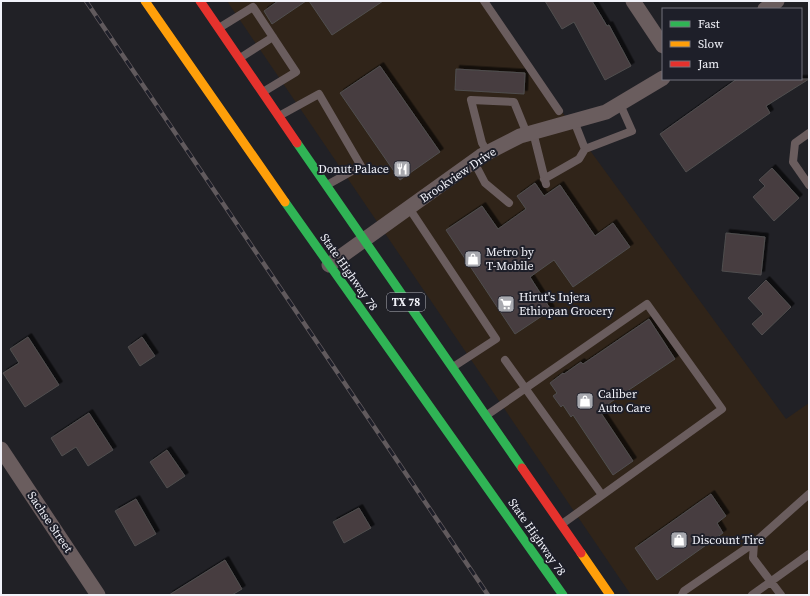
<svg xmlns="http://www.w3.org/2000/svg" width="810" height="596" viewBox="0 0 810 596" font-family="'Source Serif 4',serif">
	<style>
		.commercial { fill: #302419 }
		.building { fill: #463e3f; stroke: #504e4f; filter: url(#shadow) }
		.lines { fill: none; stroke-linecap: round; stroke-linejoin: round }
		.lane { stroke: #6a5d5e; stroke-width: 8 }
		.street { stroke: #6a5d5e; stroke-width: 15 }
		.fast { stroke: #30b455; stroke-width: 9 }
		.slow { stroke: #ff9f0a; stroke-width: 9 }
		.jam { stroke: #e5322d; stroke-width: 9 }
		.rail-casing { stroke: #615a5d; stroke-width: 4.5 }
		.rail { stroke: #1e1f29; stroke-width: 3; stroke-dasharray: 9; stroke-linecap: butt }
		.labels { text-anchor: middle; dominant-baseline: central; stroke-width: 4; stroke-linejoin: round; paint-order: stroke }
		.shield { fill: #1e1f29; stroke: #b2b3bb; stroke-width: 1 }
		.shield-label { font-size: 11px; font-weight: bold; fill: #f1f2f9 }
		.poi-label { font-size: 12px; fill: #f1f2f9; stroke: #1e1f29; text-anchor: start }
		.street-label { font-size: 12px; fill: #f1f2f9; stroke: #1e1f29 }
	</style>
	<defs>
		<filter id="shadow"><feDropShadow dx="3.5" dy="-3.5" stdDeviation="0" flood-color="#0009"/></filter>
	</defs>
	<rect width="100%" height="100%" fill="#212126"/>
	<path class="commercial" d="M227,1H481L786,419L809,403V595H631Z"/>
	<path class="building" d="M278,1H306L272,24L264,11Z
		M309,1H383L332,35Z
		M545,1H592L607,26L609,25L631,66L605,80L574,22L562,29Z
		M380,66L440,152L400,180L340,93Z
		M456,69L525,73L524,94L455,90Z
		M737,79H809L766,106L770,113L686,172L660,134Z
		M772,168L799,198L774,221L753,197L765,186L759,180Z
		M535,183L544,196L560,185L595,236L613,223L630,247L573,287L554,260L530,277L551,310L515,334L446,230L482,206L498,229L526,209L517,196Z
		M726,233L765,237L761,275L722,271Z
		M766,280L791,307L762,335L752,324L763,314L748,298Z
		M649,319L675,359L599,410L633,461L613,475L573,415L571,417L563,405L561,407L553,396L557,393L550,383L563,373L564,374L581,362L583,364Z
		M28,337L59,385L25,407L3,373L19,363L10,349Z
		M142,337L155,356L140,366L128,347Z
		M89,413L113,450L88,466L76,447L62,456L51,438Z
		M167,450L185,476L167,488L150,462Z
		M711,494L726,516L717,523L723,533L657,580L635,548Z
		M136,499L156,534L135,546L115,511Z
		M359,508L371,528L344,543L333,522Z
		M225,560L242,589L232,595H169Z"/>
	<g class="lines">
		<path class="lane" d="M484,1L559,111
			M219,28L253,7L296,72L263,92
			M240,58L273,37
			M279,116L319,94L361,166L327,185
			M574,121L585,149L632,131L620,104
			M533,132L546,184
			M809,133L795,143L793,162L809,185
			M488,153L482,143L471,100L514,102L527,134
			M474,162L485,183L509,203
			M544,179L579,159L585,149
			M409,208L496,339L453,367
			M505,360L602,495
			M487,415L647,304L722,409L562,524
			M682,595L684,591L754,543
			M752,595L809,554
			M781,595L753,558L754,543L809,494"/>
		<path class="street" d="M633,1L663,46
			M765,9L777,1
			M329,265L481,156L520,136L606,112L663,78
			M1,449L98,595"/>
		<path class="fast" d="M297,143L522,468
			M285,202L563,595"/>
		<path class="slow" d="M145,1L285,202
			M581,553L610,595"/>
		<path class="jam" d="M200,1L297,143
			M522,468L581,553"/>
		<g class="rail-casing">
			<path id="rail" d="M86,1L488,595"/>
		</g>
		<use href="#rail" class="rail"/>
	</g>
	<defs>
		<g id="restaurant-square" transform="scale(0.9)"><rect x="-9" y="-9" width="18" height="18" rx="4" fill="#a8a9af" stroke="#1e1f29"/><path d="M-5-6h1v4h1v-4h1v4h1v-4h1v5L-1.5 .5V6h-2V.5L-5-1ZM5-6V6H3V1.5H1.5Q1.5-4 5-6Z" fill="#fff"/></g>
		<g id="shop-square" transform="scale(0.9)"><rect x="-9" y="-9" width="18" height="18" rx="4" fill="#a8a9af" stroke="#1e1f29"/><path d="M-5-2.5h2.3a2.7 3.5 0 0 1 5.4 0H5L5.5 6h-11ZM-1.5-2.5h3a1.5 2.3 0 0 0-3 0Z" fill="#fff"/></g>
		<g id="supermarket-square" transform="scale(0.9)"><rect x="-9" y="-9" width="18" height="18" rx="4" fill="#a8a9af" stroke="#1e1f29"/><path d="M-6-5.5h2.5l.6 2H6L4.5 2H-2.5L-4.4-4H-6ZM-1.5 3.2a1.3 1.3 0 1 0 .1 0ZM3 3.2a1.3 1.3 0 1 0 .1 0Z" fill="#fff"/></g>
	</defs>
	<g fill-rule="evenodd">
		<use href="#restaurant-square" x="402" y="169"/>
		<use href="#shop-square" x="473" y="259"/>
		<use href="#supermarket-square" x="506" y="304"/>
		<use href="#shop-square" x="585" y="401"/>
		<use href="#shop-square" x="679" y="540"/>
	</g>
	<g class="labels">
		<rect class="shield" x="387" y="293" width="38" height="18" rx="3"/>
		<g class="shield-label">
			<text x="406" y="302">TX 78</text>
		</g>
		<g class="poi-label">
			<text x="389" y="169" text-anchor="end">Donut Palace</text>
			<text x="486" y="252">Metro by<tspan x="486" dy="14">T-Mobile</tspan></text>
			<text x="519" y="297">Hirut's Injera<tspan x="519" dy="14">Ethiopan Grocery</tspan></text>
			<text x="598" y="394">Caliber<tspan x="598" dy="14">Auto Care</tspan></text>
			<text x="692" y="540">Discount Tire</text>
		</g>
		<g class="street-label">
			<text transform="translate(458 175) rotate(-34)">Brookview Drive</text>
			<text transform="translate(349 272) rotate(55)">State Highway 78</text>
			<text transform="translate(50 522) rotate(56)">Sachse Street</text>
			<text transform="translate(537 537) rotate(55)">State Highway 78</text>
		</g>
	</g>
	<rect width="810" height="596" fill="none" stroke="#f1f2f9" stroke-width="4"/>
	<rect x="662" y="8" width="140" height="72" fill="#1e1f29" stroke="#72737c"/>
	<rect x="670" y="21" width="20" height="6" fill="#30b455" stroke="#72737c"/>
	<text x="698" y="28" font-size="12" fill="#f1f2f9">Fast</text>
	<rect x="670" y="41" width="20" height="6" fill="#ff9f0a" stroke="#72737c"/>
	<text x="698" y="48" font-size="12" fill="#f1f2f9">Slow</text>
	<rect x="670" y="61" width="20" height="6" fill="#e5322d" stroke="#72737c"/>
	<text x="698" y="68" font-size="12" fill="#f1f2f9">Jam</text>
</svg>
